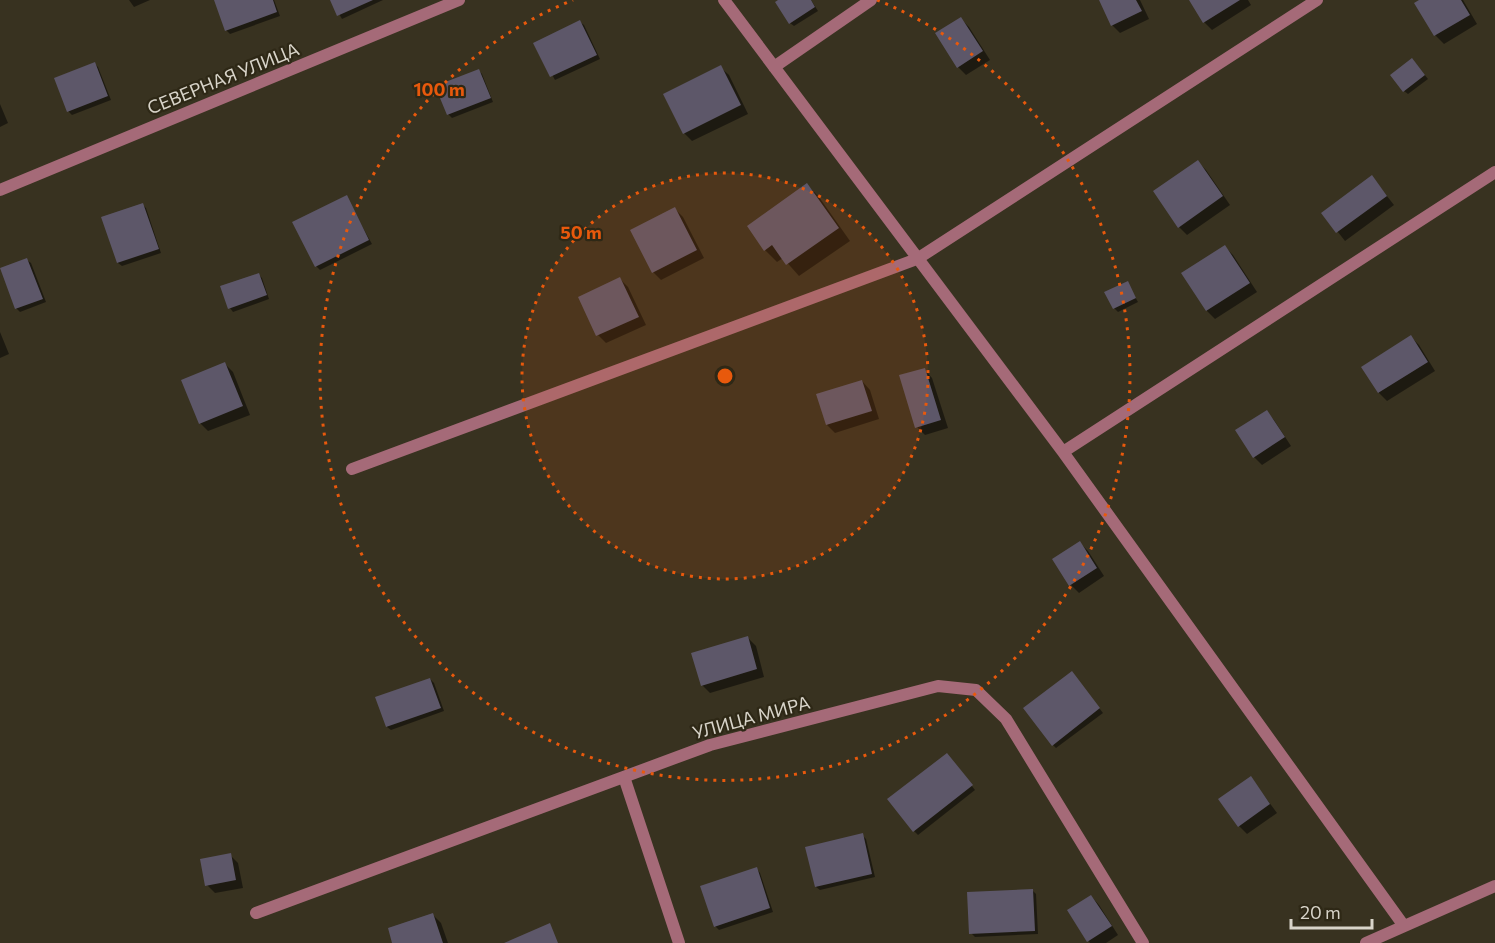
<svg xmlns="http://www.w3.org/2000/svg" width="1495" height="943" viewBox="0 0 1495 943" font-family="Commissioner,sans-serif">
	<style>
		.shadow { fill: #0007 }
		.building { fill: #5d5769 }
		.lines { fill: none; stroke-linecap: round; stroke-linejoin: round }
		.street { stroke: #a56a78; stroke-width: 12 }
		.ring { fill: none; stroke: #e8590c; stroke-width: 3; stroke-dasharray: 3 6 }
		.labels { text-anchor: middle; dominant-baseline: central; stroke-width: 4.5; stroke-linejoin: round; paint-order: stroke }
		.street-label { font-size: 18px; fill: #d8d4c9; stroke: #2e2816 }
		.centre { fill: #e8590c; stroke: #2e2816; stroke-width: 3 }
		.ring-label { font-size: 18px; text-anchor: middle; font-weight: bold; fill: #e8590c; stroke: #2e2816; stroke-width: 4.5; stroke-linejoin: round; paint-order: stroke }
	</style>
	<rect width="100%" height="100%" fill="#383220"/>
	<path class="shadow" d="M129,0H150L134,7Z
		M215,0H274L280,16L230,34L226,30Z
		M331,0H383L342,19Z
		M781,0H811L818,11L794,26L790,23Z
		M1100,0H1140L1149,19L1120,33L1112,25Z
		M1191,0H1248L1251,5L1212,30L1204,22Z
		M1422,0H1463L1477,24L1444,44L1436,36L1416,4Z
		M961,19L969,27L990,60L966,75L958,67Z
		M580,22L584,25L600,59L555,80L535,43Z
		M94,63L98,67L111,100L72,115L69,112L56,78Z
		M1416,64L1428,79L1408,94L1404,91Z
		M720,67L729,75L748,114L692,141L684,133Z
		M478,70L482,74L493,102L452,118L448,114Z
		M0,104L8,123L0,127Z
		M1198,162L1206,170L1230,205L1187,235L1179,227Z
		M1372,177L1394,205L1345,241L1323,213Z
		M807,185L819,197L850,241L799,276L783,258L777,262L765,250Z
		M346,197L372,244L320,270L316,266Z
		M143,205L146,208L161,253L122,266L118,263L103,218Z
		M675,209L683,217L704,258L661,280L653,272Z
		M1225,247L1233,255L1257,292L1215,319L1207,311L1183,274Z
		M27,260L31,263L46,302L20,312L16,308Z
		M258,274L262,278L269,299L233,312L230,308Z
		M620,279L628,287L646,325L606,343L598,335Z
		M1127,283L1138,302L1118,312L1114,308Z
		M0,332L9,354L0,358Z
		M1411,337L1419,345L1435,371L1387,401L1379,393L1363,367Z
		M225,364L233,372L250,415L208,431L200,423Z
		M924,369L932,378L948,428L925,435L917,427Z
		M862,381L870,390L879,419L835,433L827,425Z
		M1266,411L1274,420L1291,446L1262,465L1254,457Z
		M1080,543L1088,551L1104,576L1079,593L1071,585Z
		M748,638L756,646L764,677L710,693L702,685Z
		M1075,677L1103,713L1056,748L1053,745Z
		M430,679L434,683L444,711L391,730L387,727L377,698Z
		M950,758L975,790L918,835L914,831Z
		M1251,778L1277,813L1247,834L1239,826Z
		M862,835L866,839L875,877L820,890L816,887Z
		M230,855L238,863L243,888L215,893L207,885Z
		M757,869L760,873L773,912L719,930L715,926Z
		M1032,890L1036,894L1038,934L975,937L971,933Z
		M1091,896L1099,905L1118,935L1106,943H1090L1069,911Z
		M433,915L441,923L448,943H394Z"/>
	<path class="building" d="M214,0H273L277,12L225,31Z
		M330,0H373L337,16Z
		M778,0H811L815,7L789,24L775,2Z
		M1099,0H1136L1142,11L1111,26Z
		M1189,0H1240L1203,23Z
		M1419,0H1461L1470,15L1434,36L1414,3Z
		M961,17L983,51L957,68L935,33Z
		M580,20L597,55L550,77L533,43Z
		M1412,58L1425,75L1403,92L1390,75Z
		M95,62L108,96L67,112L54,78Z
		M721,65L741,105L683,134L663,94Z
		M479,69L491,98L447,115L435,86Z
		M1198,160L1223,196L1178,228L1153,191Z
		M1372,175L1387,196L1336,233L1321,213Z
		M807,183L839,228L786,265L772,245L764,251L747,226Z
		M347,195L369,240L315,267L292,222Z
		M143,203L159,249L117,263L101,217Z
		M675,207L697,250L652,273L630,230Z
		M1225,245L1250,283L1206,311L1181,273Z
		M27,258L43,299L15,309L0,268Z
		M259,273L267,295L228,309L220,286Z
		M620,277L639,317L596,336L578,297Z
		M1128,281L1136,298L1113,309L1104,292Z
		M1411,335L1428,362L1378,393L1361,367Z
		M225,362L243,406L199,424L181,380Z
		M925,368L941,420L915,428L899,375Z
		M862,380L872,411L826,425L816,394Z
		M1267,410L1285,437L1253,458L1235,430Z
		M1080,541L1097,568L1069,586L1052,559Z
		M748,636L757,669L701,686L691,653Z
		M1072,671L1100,708L1052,746L1023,708Z
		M430,678L441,708L386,727L375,697Z
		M947,753L973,785L913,832L887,799Z
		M1251,776L1270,804L1238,827L1218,799Z
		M863,833L872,874L815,887L805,847Z
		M231,853L236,880L205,886L200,859Z
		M757,867L770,908L714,927L700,886Z
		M1033,889L1035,931L969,934L967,892Z
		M1091,895L1112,926L1087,942L1067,910Z
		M433,913L443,943H392L388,928Z
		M550,923L558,943H504Z"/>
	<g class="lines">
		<path class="street" d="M724,0L1063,452L1404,926
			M774,67L871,0
			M0,190L459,0
			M1063,452L1495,172
			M352,469L917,259L1317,0
			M624,777L679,943
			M256,913L710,745L938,686L976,690L1006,719L1143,943
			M1366,943L1495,886"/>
	</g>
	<circle cx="725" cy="376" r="203" fill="#e8590c" fill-opacity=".12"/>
	<g class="ring">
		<circle cx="725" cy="376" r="203"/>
		<path d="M877 0A405 405 0 1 1 573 0"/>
	</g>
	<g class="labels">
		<g class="street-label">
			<text transform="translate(223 78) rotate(-22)">СЕВЕРНАЯ УЛИЦА</text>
			<text transform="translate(751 717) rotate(-15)">УЛИЦА МИРА</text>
		</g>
	</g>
	<circle cx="725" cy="376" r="9" class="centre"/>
	<g class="ring-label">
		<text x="439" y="96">100 m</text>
		<text x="581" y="239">50 m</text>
	</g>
	<path d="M1291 919v9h81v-9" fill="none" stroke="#d8d4c9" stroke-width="3"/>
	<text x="1300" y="919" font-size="18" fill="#d8d4c9" stroke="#2e2816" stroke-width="4.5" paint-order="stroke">20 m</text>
</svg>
